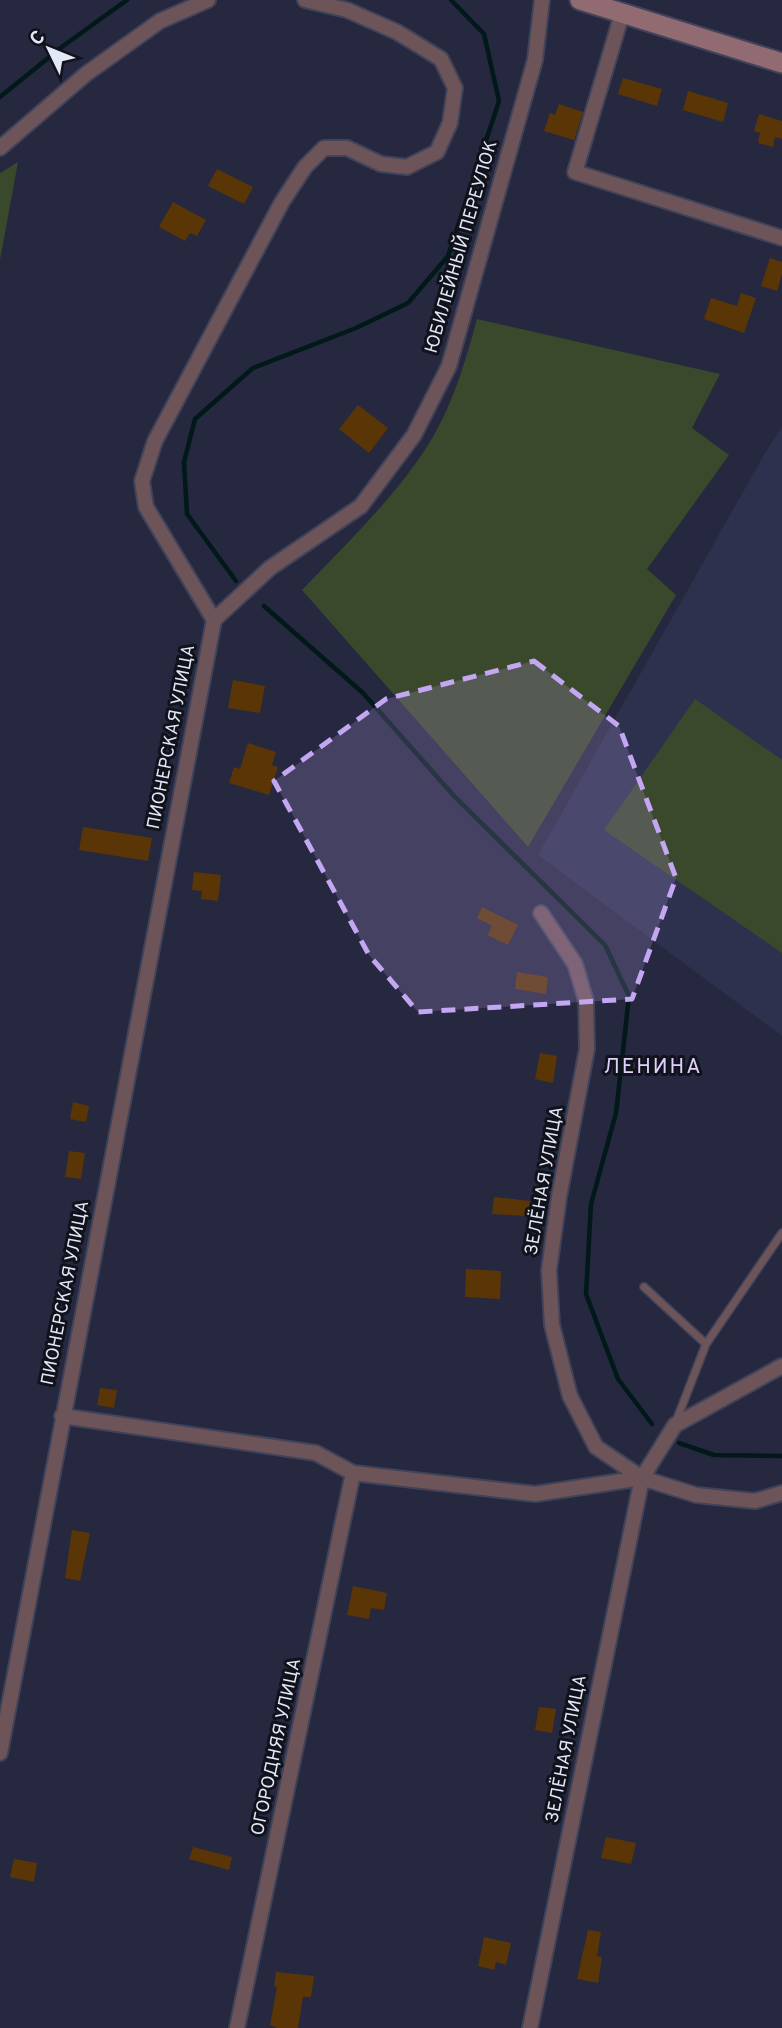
<svg xmlns="http://www.w3.org/2000/svg" width="782" height="2028" viewBox="0 0 782 2028" font-family="Overpass,sans-serif">
	<style>
		.built { fill: #2d314d }
		.green { fill: #3a482c }
		.lines { fill: none; stroke-linecap: round; stroke-linejoin: round }
		.stream { stroke: #02191a; stroke-width: 4.5 }
		.building { fill: #5a3607 }
		.lane-casing { stroke: #404359; stroke-width: 10 }
		.street-casing { stroke: #404359; stroke-width: 18 }
		.secondary-casing { stroke: #404359; stroke-width: 23 }
		.lane { stroke: #6d5458; stroke-width: 7 }
		.street { stroke: #6d5458; stroke-width: 14 }
		.secondary { stroke: #926a72; stroke-width: 19 }
		.marked { fill: #c3a7f2; fill-opacity: 0.2; stroke: #c3a7f2; stroke-width: 5; stroke-dasharray: 14 9; stroke-linejoin: round }
		.labels { text-anchor: middle; dominant-baseline: central; stroke-width: 6; stroke-linejoin: round; paint-order: stroke }
		.street-label { font-size: 18px; fill: #e4e7f6; stroke: #10121c }
		.quarter-label { font-size: 21px; letter-spacing: 2px; fill: #e0d1fc; stroke: #10121c }
	</style>
	<rect width="100%" height="100%" fill="#25283f"/>
	<path class="built" d="M782,427V1036L538,855L765,453Z"/>
	<path class="green" d="M18,162L0,260V173Z
		M477,319L720,374L692,428L729,455L647,569L676,595L528,847L302,590C348,542 400,493 434,435C455,398 466,359 477,319Z
		M695,699L782,760V953L604,830Z"/>
	<g class="lines">
		<path class="stream" d="M0,97L63,46L127,0
			M236,581L187,514L184,462L195,419L253,368L356,328L408,303L448,256L499,101L484,34L451,0
			M264,606L363,693L454,796L605,945L629,996L616,1113L591,1204L586,1294L618,1379L652,1424
			M679,1443L714,1455L782,1456"/>
	</g>
	<path class="building" d="M623,78L662,89L657,106L618,94Z
		M688,91L728,103L723,122L683,110Z
		M559,104L583,112L574,140L544,131L550,113L555,115Z
		M759,114L782,121V139L775,137L773,147L758,143L760,133L754,131Z
		M217,169L253,187L244,204L208,186Z
		M173,202L206,220L197,236L190,233L185,241L159,227Z
		M770,258L782,262V274L777,291L761,286Z
		M741,293L756,298L744,333L704,319L711,298L737,306Z
		M358,405L388,428L369,453L339,429Z
		M233,680L265,686L260,713L228,708Z
		M248,743L276,752L272,765L278,767L269,795L229,783L234,767L240,769Z
		M83,827L152,838L148,861L79,850Z
		M194,872L221,875L218,901L201,899L202,891L192,890Z
		M482,907L518,925L508,945L487,935L492,926L477,918Z
		M517,972L548,977L546,994L515,989Z
		M540,1053L557,1056L553,1083L535,1079Z
		M73,1102L89,1106L86,1122L70,1119Z
		M69,1151L85,1153L81,1179L65,1177Z
		M494,1197L530,1201L528,1216L492,1214Z
		M466,1269L501,1271L500,1299L465,1297Z
		M100,1388L117,1390L114,1408L97,1405Z
		M72,1530L90,1533L80,1581L65,1578Z
		M353,1586L387,1593L384,1610L371,1608L369,1619L347,1615Z
		M539,1707L556,1709L552,1733L535,1730Z
		M606,1837L636,1843L631,1864L601,1858Z
		M193,1847L232,1857L229,1870L189,1859Z
		M14,1859L37,1863L34,1882L10,1877Z
		M588,1930L601,1932L597,1956L602,1957L598,1983L577,1979Z
		M484,1937L511,1943L506,1965L496,1962L494,1970L478,1966Z
		M276,1972L314,1976L311,1997H303L298,2028H277L270,2025L277,1987L274,1986Z"/>
	<g class="lines">
		<g class="lane-casing">
			<path id="lane" d="M644,1287L706,1344
				M675,1424L706,1344L782,1233"/>
		</g>
		<g class="street-casing">
			<path id="street" d="M622,14L575,172L782,238
				M0,148L86,74L160,21L208,0
				M214,620L270,568L361,506L414,435L449,366L535,60L542,0
				M541,913L575,964L586,1001L587,1049L559,1197L549,1270L552,1325L570,1396L596,1447L642,1478L696,1495L755,1501L782,1493
				M62,1416L316,1453L353,1473L535,1494L642,1478
				M0,1753L214,620L146,507L142,481L155,441L282,202L305,167L324,148H347L381,164L407,167L437,152L450,123L455,88L441,59L397,32L347,10L305,0
				M237,2028L353,1473
				M530,2028L642,1478L675,1425L782,1366"/>
		</g>
		<g class="secondary-casing">
			<path id="secondary" d="M580,0L782,63"/>
		</g>
		<use href="#lane" class="lane"/>
		<use href="#street" class="street"/>
		<use href="#secondary" class="secondary"/>
	</g>
	<path class="marked" d="M534,661L619,726L676,878L632,999L418,1012L369,955L274,781L386,699Z"/>
	<g class="labels">
		<g class="street-label">
			<text transform="translate(462 247) rotate(-74)">ЮБИЛЕЙНЫЙ ПЕРЕУЛОК</text>
			<text transform="translate(172 737) rotate(-79)">ПИОНЕРСКАЯ УЛИЦА</text>
			<text transform="translate(545 1181) rotate(-80)">ЗЕЛЁНАЯ УЛИЦА</text>
			<text transform="translate(66 1293) rotate(-79)">ПИОНЕРСКАЯ УЛИЦА</text>
			<text transform="translate(277 1747) rotate(-78)">ОГОРОДНЯЯ УЛИЦА</text>
			<text transform="translate(567 1749) rotate(-79)">ЗЕЛЁНАЯ УЛИЦА</text>
		</g>
		<g class="quarter-label">
			<text x="653" y="1067">ЛЕНИНА</text>
		</g>
	</g>
	<g transform="translate(49 49) rotate(313)" stroke="#10121c" stroke-width="5" paint-order="stroke">
	<path d="M0-5L12 26L0 18L-12 26Z" fill="#e4e7f6"/>
	<text y="-10" font-size="19" font-weight="bold" text-anchor="middle" fill="#e4e7f6">С</text>
	</g>
</svg>
